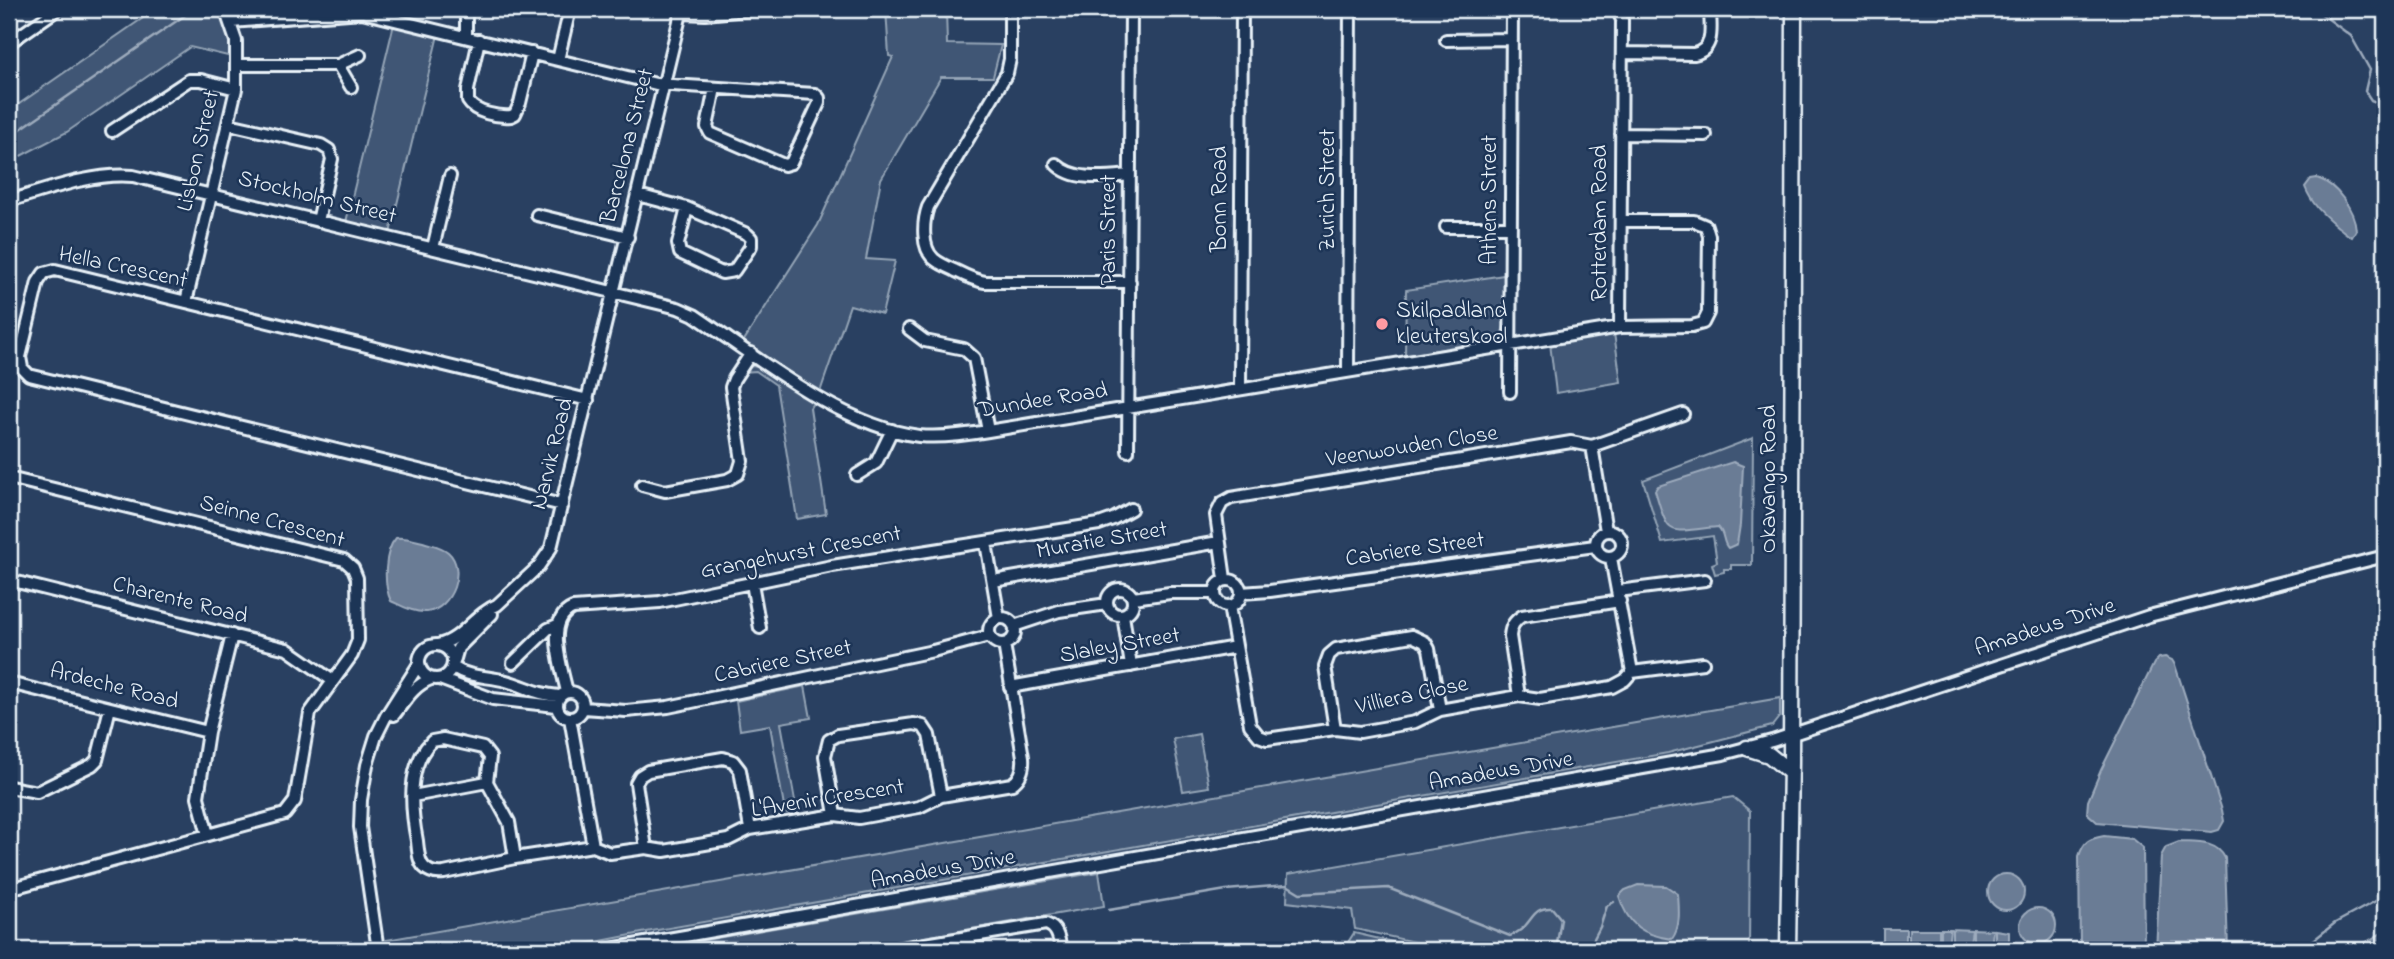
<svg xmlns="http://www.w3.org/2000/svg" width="2394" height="959" viewBox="0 0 2394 959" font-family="'Indie Flower',sans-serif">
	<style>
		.green { fill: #415774; stroke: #94a4b6; stroke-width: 2 }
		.water { fill: #6b7c95; stroke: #9dabbd; stroke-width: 2 }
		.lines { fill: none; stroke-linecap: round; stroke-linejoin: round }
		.stream { stroke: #9dabbd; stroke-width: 2.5 }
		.minor-casing { stroke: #e8f1f8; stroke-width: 16 }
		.major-casing { stroke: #e8f1f8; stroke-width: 19 }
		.minor { stroke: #1d3557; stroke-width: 10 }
		.major { stroke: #1d3557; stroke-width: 14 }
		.poi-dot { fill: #ff9aa2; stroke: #1d3557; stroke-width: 2.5 }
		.labels { text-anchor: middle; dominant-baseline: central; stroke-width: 5; stroke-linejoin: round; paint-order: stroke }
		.street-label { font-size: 23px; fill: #e8f1f8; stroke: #1d3557 }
		.poi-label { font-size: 23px; fill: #e8f1f8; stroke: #1d3557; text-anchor: start }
	</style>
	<rect width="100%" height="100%" fill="#294061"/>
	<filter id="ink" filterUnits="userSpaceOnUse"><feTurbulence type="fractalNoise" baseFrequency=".0143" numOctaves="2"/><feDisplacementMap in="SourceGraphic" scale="14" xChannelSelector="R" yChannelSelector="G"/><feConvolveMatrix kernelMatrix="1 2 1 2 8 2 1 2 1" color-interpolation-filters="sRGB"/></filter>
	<g filter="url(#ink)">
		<path class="green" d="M156,9H221L231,35L232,57L190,47L67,132L9,162V111Z
			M886,9H946L947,44L1001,45L993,77H941L881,179L866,259L895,261L882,314L850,305L820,392L743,342L818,225L893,57L889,56Z
			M394,24L438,35L390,233L346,222Z
			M1504,275V326L1502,333L1497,339L1405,356L1406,290Z
			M1614,333L1621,382L1556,393L1550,343Z
			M752,366L763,368L814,401L810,408L826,514L797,519L776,385L756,371L743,372Z
			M1753,438L1752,565H1731V569H1724V572L1715,574L1712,564L1717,562L1713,536L1662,543L1643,480Z
			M805,686L811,718L781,723L797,812L785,813L770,725L740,730L736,701Z
			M1780,698V716L1772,726L1668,753L652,931L555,950H388L386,940Z
			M1199,734L1209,787L1183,791L1173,739Z
			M1733,797L1750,811L1749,950H1450L1355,929L1352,910L1287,902L1288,874Z
			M1099,872L1104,906L850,950H647Z
			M1354,933L1427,950H1343Z"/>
		<path class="water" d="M2317,178C2336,184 2355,210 2356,230L2352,237C2345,234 2344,231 2338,227C2324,215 2312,205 2305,187L2311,179Z
			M1733,462L1743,466L1740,525L1737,544L1728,548C1722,542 1725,533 1718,527C1667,531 1670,541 1655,490L1658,486Z
			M396,538C405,537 414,540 423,542C432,545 441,546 448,552C467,569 452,609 427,612C414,613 402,606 391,601C383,585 384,551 396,538Z
			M2165,657L2172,660L2175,665L2222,810L2224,821L2219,830L2212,832L2097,822L2087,813L2088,801L2101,770L2154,663L2159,658Z
			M2104,836L2132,839L2143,848L2144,950H2080L2079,856C2084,841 2088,839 2104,836Z
			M2179,842C2196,843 2216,840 2225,858L2228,950H2156L2161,856L2166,847Z
			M1988 892a18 18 0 1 1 36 0a18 18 0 1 1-36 0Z
			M1638,885L1666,886L1678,894C1679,909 1681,927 1672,939C1643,935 1628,926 1619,896L1625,890Z
			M2020 926a18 18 0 1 1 36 0a18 18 0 1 1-36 0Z
			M1883,929H1906V950H1883Z
			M1909,929H1939V950H1909Z
			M1941,929H1950L1948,949H1954L1955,942H1952V929L1972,930L1969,949H1976V942H1973V929L1993,930L1991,950L1998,949V943L1995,942V930L2009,932V950H1941Z
			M2385,931V950H2353Z"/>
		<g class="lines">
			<path class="stream" d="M2315,9L2351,36L2370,70L2365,91L2371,100L2385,106
				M9,137L194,9
				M1109,910L1226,890L1287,885L1300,893L1388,888L1510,936C1516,933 1521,931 1525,926C1534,916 1536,907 1552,908L1561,919L1556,950
				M1588,950L1600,927L1607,906L1614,902
				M1661,950L1662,947
				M2295,950L2315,939L2335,923L2385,896"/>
			<g class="minor-casing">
				<path id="minor" d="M1010,9V59L1007,73L928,207C923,221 921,248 934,259C940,264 947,267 954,270C964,275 973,280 985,282H1130
					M1617,9L1622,20L1620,327
					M682,13L705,14L757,9
					M231,22L362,12L656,84L815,94L819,98V103L791,163L784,165L710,133L707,127L715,88
					M466,37V9
					M479,40L468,90V101C475,113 498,117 511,116L515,114L520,103L532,53
					M1446,40L1512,39
					M9,43L58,9
					M1622,53L1694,54C1716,49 1710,26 1710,9
					M558,60L570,9
					M236,65H338L360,55
					M338,65L351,87
					M229,124L321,145L329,150L332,159L318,221
					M112,131L189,80H201L236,89
					M1621,134L1706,135
					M1056,164C1073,182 1108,177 1130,175
					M638,195L687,208L747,234L751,238V246L734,271L722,273L680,253L678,244L687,208
					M9,201C46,190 94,172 133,176L678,308L694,315C758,358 841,426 919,436C942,438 965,435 988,431L1620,327L1692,326L1703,323L1708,313L1709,236L1706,226L1694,221H1621
					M537,215L628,237
					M1446,227H1511
					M433,248L450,176
					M186,302L236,89V41L225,9
					M909,329L925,341L964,349L974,358L988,431
					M1348,371L1350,9
					M1240,389L1242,9
					M1510,392L1512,9
					M1592,446L1606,531
					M1128,451L1131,9
					M857,475L876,463L892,430
					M9,478L344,560L353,568L357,578L358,640L352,655L310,713L295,801L285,814L9,889
					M642,485L665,491L727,480L738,474L742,461L731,387L734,379L751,353
					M562,505L29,375L22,368L20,357L38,282L44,273L55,270L588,400
					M1596 544a13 13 0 1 1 26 0a13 13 0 1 1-26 0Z
					M986,543L999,618
					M1611,558L1632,672
					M1225,579L1216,515L1222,503L1231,498L1571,442L1592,446L1683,414
					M1215 593a13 13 0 1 1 26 0a13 13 0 1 1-26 0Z
					M9,580L287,649L333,681
					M993,581L1219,542
					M752,583L760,628
					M1107 602a13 13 0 1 1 26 0a13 13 0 1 1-26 0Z
					M1618,591L1705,580
					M1241,593L1270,591L1595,546
					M1133,598L1170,593H1214
					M1229,606L1250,725L1259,736L1267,739L1335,729L1360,732L1415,722L1440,710L1519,696L1540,699L1612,687L1625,680L1632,672L1703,663
					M1123,615L1131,666
					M989 631a13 13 0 1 1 26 0a13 13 0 1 1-26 0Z
					M1014,626L1059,611L1107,604
					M419 662a17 17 0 1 1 34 0a17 17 0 1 1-34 0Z
					M438,645C462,640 475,614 497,605L538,567L551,548L682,9
					M454,662L458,648L492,614
					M513,663L548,629L557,625
					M453,667C469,678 489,676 506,681C528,687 535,694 559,696
					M440,679L493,699L556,706
					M9,683L208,732
					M1010,687L1236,647
					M557 705a13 13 0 1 1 26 0a13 13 0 1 1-26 0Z
					M567,692C562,668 544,620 573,608L660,602L832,566L1099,524L1113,519L1131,509
					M1519,696L1510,636C1511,626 1514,621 1522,616L1620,601
					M583,708L626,711L668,707L933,651L989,636
					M394,715C405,701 414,685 431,679
					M570,718L593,846L610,853L646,848L664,851L728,840L750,829L835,815L859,818L919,807L941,796L1012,784C1021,778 1024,769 1023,757L1004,644
					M1335,729L1325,666L1329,655L1336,649L1412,636L1425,642L1429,649L1440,710
					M9,787L37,792L92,765L97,760L110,708
					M413,796L487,782
					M835,815L825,756L829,740L838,735L914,724L923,726L929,735L941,796
					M208,835L198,797L208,732L232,635
					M646,848L636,783L640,776L648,771L723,758L733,761L740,770L750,829
					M515,858L509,822L487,782L490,757L483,748L443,739L432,741C406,766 411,810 417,841C418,849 418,861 424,867C430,873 437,874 444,873L515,858L593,846
					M378,950L360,827L361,800L367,765L376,736L386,716L419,664
					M605,950L1723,754L1772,741L2149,616L2385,556
					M889,950L1046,924C1058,928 1059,939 1061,950"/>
			</g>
			<g class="major-casing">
				<path id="major" d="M1747,748L1769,755L1791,773
					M1788,950L1791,763L1794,9"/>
			</g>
			<use href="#minor" class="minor"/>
			<use href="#major" class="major"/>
		</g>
	</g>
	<circle class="poi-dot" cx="1382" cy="324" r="7"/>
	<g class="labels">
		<g class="street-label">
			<text transform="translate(628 146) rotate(-76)">Barcelona Street</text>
			<text transform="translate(199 151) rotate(-77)">Lisbon Street</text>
			<text transform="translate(1328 190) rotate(-90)">Zurich Street</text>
			<text transform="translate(317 198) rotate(14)">Stockholm Street</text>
			<text transform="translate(1220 199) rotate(-90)">Bonn Road</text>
			<text transform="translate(1490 200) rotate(-90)">Athens Street</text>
			<text transform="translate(1600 223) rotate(-90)">Rotterdam Road</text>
			<text transform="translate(1109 230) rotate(-90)">Paris Street</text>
			<text transform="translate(123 268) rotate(12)">Hella Crescent</text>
			<text transform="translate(1043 401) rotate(-9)">Dundee Road</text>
			<text transform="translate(1412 447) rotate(-9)">Veenwouden Close</text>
			<text transform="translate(553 454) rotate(-76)">Narvik Road</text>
			<text transform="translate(1769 479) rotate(-90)">Okavango Road</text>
			<text transform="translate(272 522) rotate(15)">Seinne Crescent</text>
			<text transform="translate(1102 541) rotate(-10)">Muratie Street</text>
			<text transform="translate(1415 550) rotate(-8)">Cabriere Street</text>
			<text transform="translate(801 553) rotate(-11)">Grangehurst Crescent</text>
			<text transform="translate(180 601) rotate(14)">Charente Road</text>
			<text transform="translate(2045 628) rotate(-18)">Amadeus Drive</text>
			<text transform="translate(1120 646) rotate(-10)">Slaley Street</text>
			<text transform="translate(783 662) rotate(-12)">Cabriere Street</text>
			<text transform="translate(114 687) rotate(14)">Ardeche Road</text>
			<text transform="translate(1412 696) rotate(-12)">Villiera Close</text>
			<text transform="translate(1501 772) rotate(-10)">Amadeus Drive</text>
			<text transform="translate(828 799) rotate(-9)">L'Avenir Crescent</text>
			<text transform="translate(943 870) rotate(-10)">Amadeus Drive</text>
		</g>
		<g class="poi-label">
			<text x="1396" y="311">Skilpadland<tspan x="1396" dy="26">kleuterskool</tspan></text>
		</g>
	</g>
	<rect width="2394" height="959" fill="none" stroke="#1d3557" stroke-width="35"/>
	<rect x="18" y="18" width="2359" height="924" fill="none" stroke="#e8f1f8" stroke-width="2.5" filter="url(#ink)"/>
</svg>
